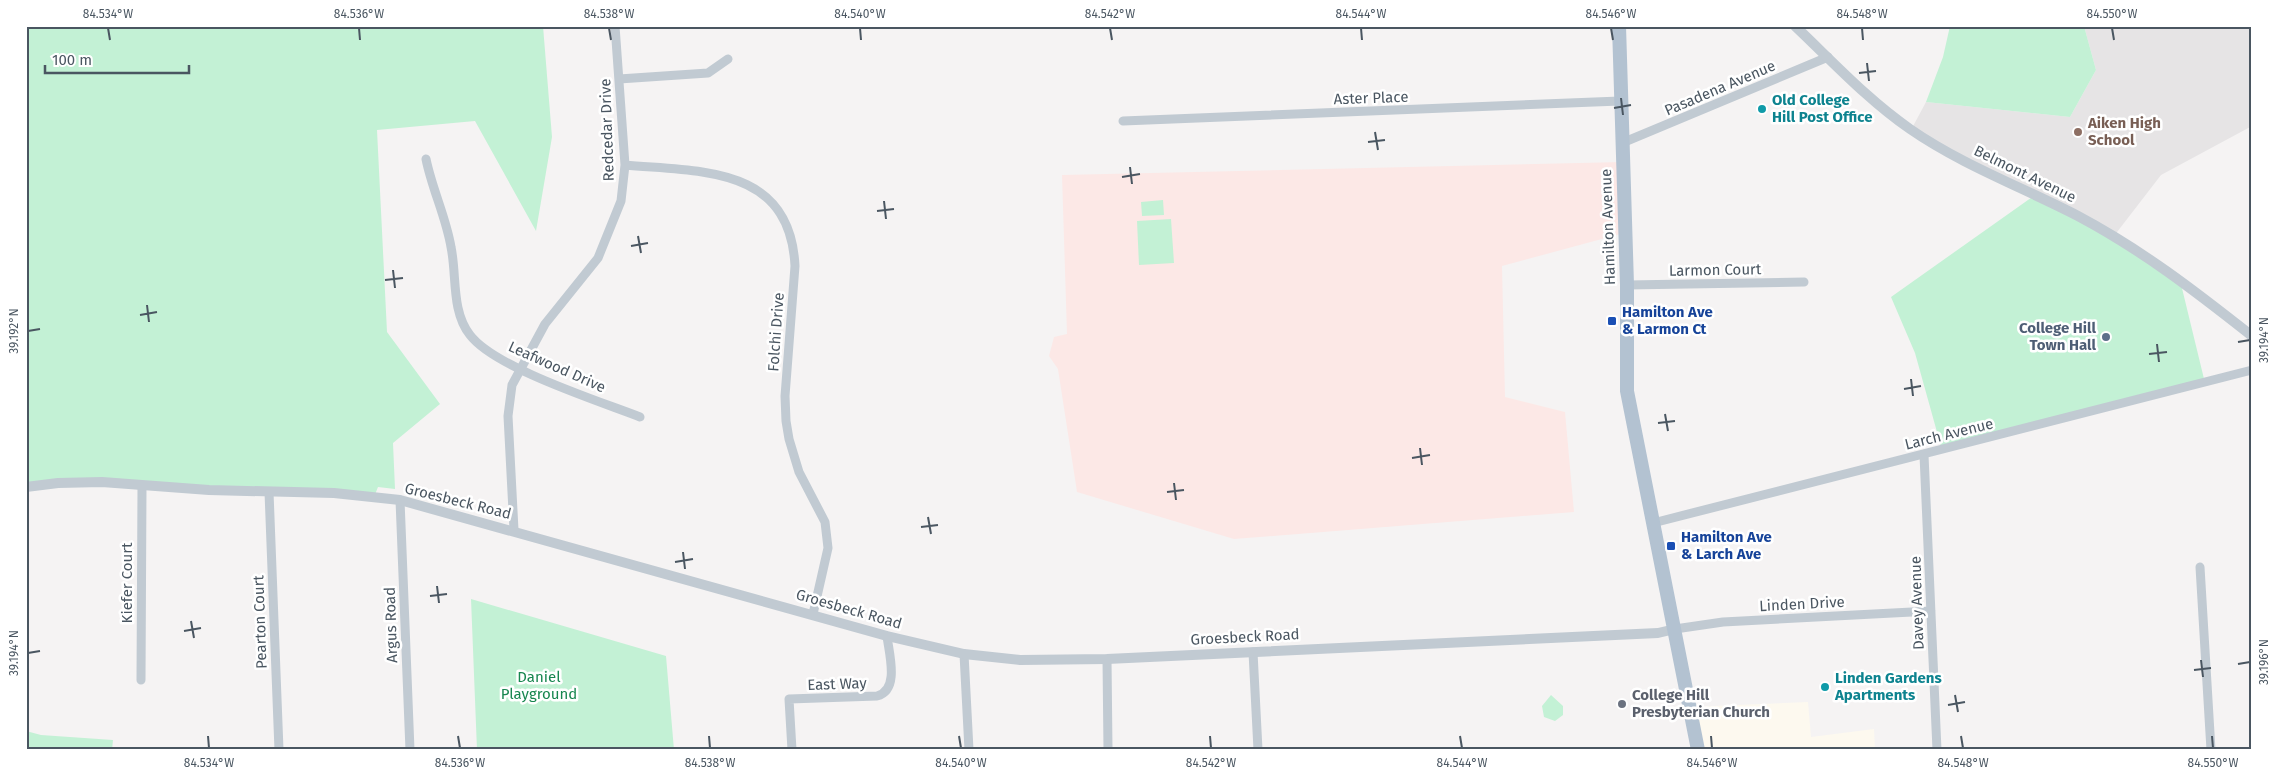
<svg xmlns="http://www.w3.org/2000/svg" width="2278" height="776" viewBox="0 0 2278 776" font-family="'Fira Sans',sans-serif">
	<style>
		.commercial { fill: #fdf9ef }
		.education { fill: #e6e4e5 }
		.medical { fill: #fce8e6 }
		.green { fill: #c3f1d5 }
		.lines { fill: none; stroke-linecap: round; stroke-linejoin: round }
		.minor { stroke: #c1cad2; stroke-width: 9 }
		.tertiary { stroke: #c1cad2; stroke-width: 10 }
		.primary { stroke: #b3c2d1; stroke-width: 14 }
		.ticks { fill: none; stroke: #4a5661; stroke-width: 2 }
		.culture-dot { fill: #0f9aa8; stroke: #fff; stroke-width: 2 }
		.education-dot { fill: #8d6e63; stroke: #fff; stroke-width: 2 }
		.transit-dot { fill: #1a4fb4; stroke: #fff; stroke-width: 2 }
		.service-dot { fill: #5c6f8a; stroke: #fff; stroke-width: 2 }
		.worship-dot { fill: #6b7280; stroke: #fff; stroke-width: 2 }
		.labels { text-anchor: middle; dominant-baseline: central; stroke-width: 5; stroke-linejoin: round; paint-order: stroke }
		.street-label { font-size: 15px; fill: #4a5661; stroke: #fff }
		.culture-label { font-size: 15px; font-weight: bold; fill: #0d838f; stroke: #fff; text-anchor: start }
		.education-label { font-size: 15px; font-weight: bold; fill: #785e54; stroke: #fff; text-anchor: start }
		.transit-label { font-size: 15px; font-weight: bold; fill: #164399; stroke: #fff; text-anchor: start }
		.service-label { font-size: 15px; font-weight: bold; fill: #4e5e75; stroke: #fff; text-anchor: end }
		.park-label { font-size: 15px; fill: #17864f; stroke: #fff }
		.worship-label { font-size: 15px; font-weight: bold; fill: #5b616d; stroke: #fff; text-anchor: start }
		.neatline { fill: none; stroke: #4a5661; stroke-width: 2 }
		.ticks-label { font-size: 12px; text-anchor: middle; fill: #4a5661 }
	</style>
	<rect width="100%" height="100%" fill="#f5f3f3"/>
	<path class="commercial" d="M1808,702L1811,737L1874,729L1875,750H1699L1690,707Z"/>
	<path class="education" d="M2084,26H2252V126L2161,175L2114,236L1911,130L1926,102L2070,117L2096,70Z"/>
	<path class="medical" d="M1623,162L1624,233L1502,266L1505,397L1565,412L1574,512L1234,539L1077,492L1058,369L1049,356L1054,337L1067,334L1062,175Z"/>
	<path class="green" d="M26,26H543L552,137L536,231L475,121L377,130L387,332L440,404L393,443L395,489L378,487L374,497L142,486L26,487Z
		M1950,26H2084L2096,70L2070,117L1926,102L1943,57Z
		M2035,195L2180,280L2205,383L1942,450L1915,353L1891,297Z
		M1163,200L1164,215L1142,216L1141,202Z
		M1171,219L1174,263L1139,265L1137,221Z
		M471,599L666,656L674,750H477Z
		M1551,695L1563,706V715L1555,721L1544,717L1542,706Z
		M26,731L41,735L113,740L112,750H26Z"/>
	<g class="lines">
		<path class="minor" d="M619,79L708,73L728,59
			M1123,121L1620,101
			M1622,143L1828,57
			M426,159C432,189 446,217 451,247C457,275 451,311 470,335C495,368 599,401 640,417
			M625,165C700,172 790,165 795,266L785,396L786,421L789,439L799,472L825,522L828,548L813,614
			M1627,285L1804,282
			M1924,455L1937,750
			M269,492L279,750
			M400,500L410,750
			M1653,523L2252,370
			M514,530L508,416L512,385L545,324L598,258L621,201L625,165L615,26
			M2200,567L2211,750
			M1675,629L1723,622L1931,611
			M1253,652L1258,750
			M964,654L969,750
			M1107,659L1108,750
			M141,680L142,486
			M792,750L789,699L877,696C900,690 889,654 887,636"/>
		<path class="tertiary" d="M1795,26C1832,61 1868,100 1910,129C1962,165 2022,187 2078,216C2142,250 2195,291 2252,336
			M26,487L58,483L102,482L209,490L334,493L400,500L887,636L964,654L1020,660L1107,659L1658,633L1675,629"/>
		<path class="primary" d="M1619,26L1627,285V391L1698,750"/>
	</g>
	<path class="ticks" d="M108,28L110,40M359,28L360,40M609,28L611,40M860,28L861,40M1110,28L1112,40M1361,28L1362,40M1611,28L1613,40M1862,28L1863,40M2112,28L2114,40M1867,63L1869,81M1859,73L1876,71M1621,98L1623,115M1614,108L1631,105M1375,132L1378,150M1368,142L1385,140M1130,167L1132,184M1122,177L1140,174M884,201L886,219M877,211L894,209M638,236L641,253M631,246L648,243M393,270L395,288M385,280L403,278M147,305L149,322M140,315L157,312M28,331L40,329M2238,342L2250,340M2157,344L2159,362M2149,354L2167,352M1911,379L1913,396M1904,389L1921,386M1665,414L1668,431M1658,423L1675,421M1420,448L1422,465M1412,458L1430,455M1174,483L1176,500M1167,492L1184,490M928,517L931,534M921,527L938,525M683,552L685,569M675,562L693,559M437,586L439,603M430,596L447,594M191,621L194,638M184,631L201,628M28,653L40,651M2201,660L2203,677M2238,664L2250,662M2194,670L2211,668M1955,695L1958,712M1948,705L1965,702M208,736L209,748M458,736L460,748M709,736L710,748M959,736L961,748M1210,736L1211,748M1460,736L1462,748M1711,736L1712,748M1961,736L1963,748M2212,736L2213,748"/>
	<g class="culture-dot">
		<circle cx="1762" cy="109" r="5"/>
		<circle cx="1825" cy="687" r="5"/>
	</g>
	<circle class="education-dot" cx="2078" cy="132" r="5"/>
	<g class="transit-dot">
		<rect x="1607" y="316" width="10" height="10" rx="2.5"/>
		<rect x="1666" y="541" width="10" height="10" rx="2.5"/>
	</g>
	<circle class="service-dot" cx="2106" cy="337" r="5"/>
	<circle class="worship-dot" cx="1622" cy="704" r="5"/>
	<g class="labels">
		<g class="street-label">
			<text transform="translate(1720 88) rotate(-23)">Pasadena Avenue</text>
			<text transform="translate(1371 98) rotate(-2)">Aster Place</text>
			<text transform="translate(607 130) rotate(-92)">Redcedar Drive</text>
			<text transform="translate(2025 174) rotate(26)">Belmont Avenue</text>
			<text transform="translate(1608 227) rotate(-92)">Hamilton Avenue</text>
			<text transform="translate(1715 270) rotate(-1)">Larmon Court</text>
			<text transform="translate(776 332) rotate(-86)">Folchi Drive</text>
			<text transform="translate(557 367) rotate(24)">Leafwood Drive</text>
			<text transform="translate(1949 434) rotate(-14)">Larch Avenue</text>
			<text transform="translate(458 501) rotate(14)">Groesbeck Road</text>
			<text transform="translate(127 583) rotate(-90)">Kiefer Court</text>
			<text transform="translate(1917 603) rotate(-92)">Davey Avenue</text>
			<text transform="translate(1802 604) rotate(-3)">Linden Drive</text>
			<text transform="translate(849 609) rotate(16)">Groesbeck Road</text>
			<text transform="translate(260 622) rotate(-92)">Pearton Court</text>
			<text transform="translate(391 625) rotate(-92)">Argus Road</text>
			<text transform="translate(1245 637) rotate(-3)">Groesbeck Road</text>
			<text transform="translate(837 684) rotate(-2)">East Way</text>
		</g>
		<g class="culture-label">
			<text x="1772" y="100">Old College<tspan x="1772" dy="17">Hill Post Office</tspan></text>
			<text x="1835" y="678">Linden Gardens<tspan x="1835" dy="17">Apartments</tspan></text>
		</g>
		<g class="education-label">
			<text x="2088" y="123">Aiken High<tspan x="2088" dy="17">School</tspan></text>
		</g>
		<g class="transit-label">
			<text x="1622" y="312">Hamilton Ave<tspan x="1622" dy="17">&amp; Larmon Ct</tspan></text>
			<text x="1681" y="537">Hamilton Ave<tspan x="1681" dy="17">&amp; Larch Ave</tspan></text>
		</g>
		<g class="service-label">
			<text x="2096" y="328">College Hill<tspan x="2096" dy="17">Town Hall</tspan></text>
		</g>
		<g class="park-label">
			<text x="539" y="677">Daniel<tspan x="539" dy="17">Playground</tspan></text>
		</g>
		<g class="worship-label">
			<text x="1632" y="695">College Hill<tspan x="1632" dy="17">Presbyterian Church</tspan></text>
		</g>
	</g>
	<rect width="2278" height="776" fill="none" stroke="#ffffff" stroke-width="55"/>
	<path d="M45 65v8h144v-8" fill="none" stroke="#4a5661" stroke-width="2.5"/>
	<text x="52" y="65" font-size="15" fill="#4a5661" stroke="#ffffff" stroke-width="4" paint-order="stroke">100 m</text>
	<rect x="28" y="28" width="2222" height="720" class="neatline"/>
	<g class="ticks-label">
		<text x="108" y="18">84.534°W</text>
		<text x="359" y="18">84.536°W</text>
		<text x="609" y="18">84.538°W</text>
		<text x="860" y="18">84.540°W</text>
		<text x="1110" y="18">84.542°W</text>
		<text x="1361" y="18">84.544°W</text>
		<text x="1611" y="18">84.546°W</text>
		<text x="1862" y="18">84.548°W</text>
		<text x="2112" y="18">84.550°W</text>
		<text transform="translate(14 331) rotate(-90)" y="4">39.192°N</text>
		<text transform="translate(2264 340) rotate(-90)" y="4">39.194°N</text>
		<text transform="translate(14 653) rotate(-90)" y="4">39.194°N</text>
		<text transform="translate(2264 662) rotate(-90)" y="4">39.196°N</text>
		<text x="209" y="767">84.534°W</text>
		<text x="460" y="767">84.536°W</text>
		<text x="710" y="767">84.538°W</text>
		<text x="961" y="767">84.540°W</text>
		<text x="1211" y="767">84.542°W</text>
		<text x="1462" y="767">84.544°W</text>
		<text x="1712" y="767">84.546°W</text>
		<text x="1963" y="767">84.548°W</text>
		<text x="2213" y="767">84.550°W</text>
	</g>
</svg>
